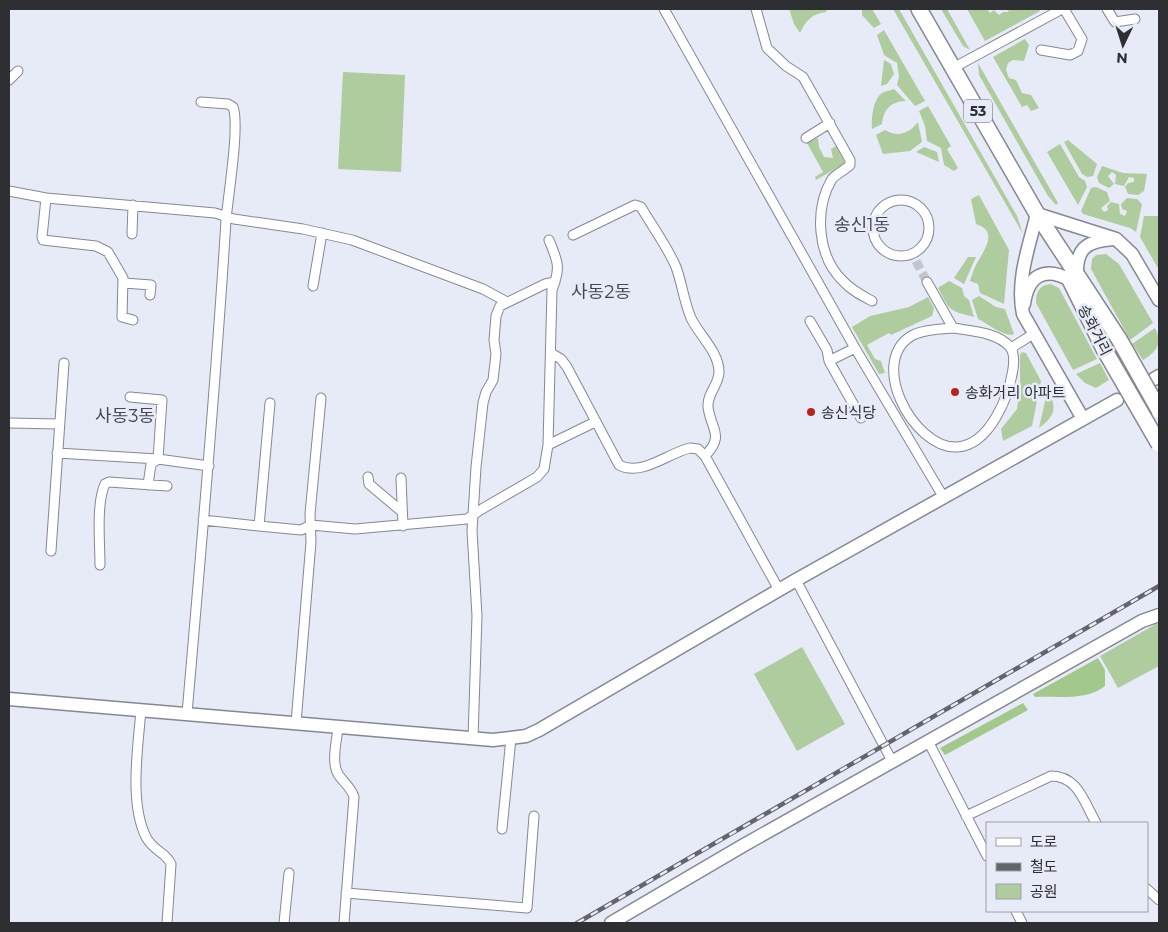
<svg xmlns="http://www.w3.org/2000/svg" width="1168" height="932" viewBox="0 0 1168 932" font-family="Montserrat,'Noto Sans KR',sans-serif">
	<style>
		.green { fill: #afcc9e }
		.forest { fill: #a2c88c }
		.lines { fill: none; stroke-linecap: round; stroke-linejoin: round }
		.street-tunnel { stroke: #c2c5d0; stroke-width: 9; stroke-dasharray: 9 4.5; stroke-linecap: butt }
		.street-casing { stroke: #858893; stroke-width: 11 }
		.secondary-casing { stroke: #858893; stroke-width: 15 }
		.primary-casing { stroke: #858893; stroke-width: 18 }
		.street { stroke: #fff; stroke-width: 9 }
		.secondary { stroke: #fff; stroke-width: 12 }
		.primary { stroke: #fff; stroke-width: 15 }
		.rail-casing { stroke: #62656b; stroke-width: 4.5 }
		.rail { stroke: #e7ebf7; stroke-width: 2.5; stroke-dasharray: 8; stroke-linecap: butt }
		.primary-bridge-casing { stroke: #858893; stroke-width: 18; stroke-linecap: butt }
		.primary-bridge { stroke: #fff; stroke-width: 15 }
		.poi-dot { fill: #b5261d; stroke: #e7ebf7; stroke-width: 2 }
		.labels { text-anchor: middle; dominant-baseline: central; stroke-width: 5; stroke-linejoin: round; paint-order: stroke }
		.shield { fill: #e7ebf7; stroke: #65676e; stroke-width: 1 }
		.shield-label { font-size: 14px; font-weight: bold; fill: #2d2f33 }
		.street-label { font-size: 15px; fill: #2d2f33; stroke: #e7ebf7 }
		.poi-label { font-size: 15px; fill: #2d2f33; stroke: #e7ebf7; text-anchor: start }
		.quarter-label { font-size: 18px; fill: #454852; stroke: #e7ebf7 }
	</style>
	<rect width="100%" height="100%" fill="#e7ebf7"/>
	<path class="green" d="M789,9H827L826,12C812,14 806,20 800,33L794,24Z
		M862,9H872L881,24L874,28L862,15Z
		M893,9H899L1017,216L1023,234Z
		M941,9H947L970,50L963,46Z
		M967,9H987L990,13L994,10L999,15L1003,12H1008L1009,9H1039L1040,11L985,41Z
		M884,30L925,101L915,106L897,85L899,76L897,63L884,55L877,35Z
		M1025,39L1029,45L1024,61L1013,60L1008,63L1006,70L1009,78L1016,80L1022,93L1031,95L1039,108L1031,111L1027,105L1022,107L993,57Z
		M884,60L891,64L894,74L887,84L881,86Z
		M978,63L1058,203L1056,205L1048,196L979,75Z
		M343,72L405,75L401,172L338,169Z
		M894,89L906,101C891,102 884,108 882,124L872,129C871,119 873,99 882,93C885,91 890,91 894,89Z
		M928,106L951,146L947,149L958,168L954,171L944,165L941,148L927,141L925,126L919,111Z
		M918,122L922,142L910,151L883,154L876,135L885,130C899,138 909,133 918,122Z
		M818,138L819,147L824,157L833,158L831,149L836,146L845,163L816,180L815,177L823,172L807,143Z
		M1068,140L1097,164L1093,176L1087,177L1082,174L1064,142Z
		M1060,144L1079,177L1085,181L1087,187L1078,205L1047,152Z
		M924,147L937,152L939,162L916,152Z
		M1102,166L1123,173L1147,174L1144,191L1138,195L1128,194L1125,187L1128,183L1134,182V178L1129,177L1124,186L1115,184L1116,175L1112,172L1108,176L1114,184L1109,188L1099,183L1097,177Z
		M1096,187L1107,192L1110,201L1101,208L1104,212L1108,210L1107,206L1111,202L1119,204L1120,214L1125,216L1127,211L1122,209L1121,204L1127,198L1137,199L1142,204L1136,232L1130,228L1083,214L1081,211L1091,188Z
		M979,195L1009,250L1004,304L980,293L978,284L970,281C972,275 974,268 977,263C984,250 999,231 976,224L971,199Z
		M1144,216H1159V270L1140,237Z
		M1106,254L1119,264L1153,323L1130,340L1091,269L1092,259L1096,255Z
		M968,257H976L964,284L954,278Z
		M949,281L962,288L964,296L969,300L974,317C948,310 951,312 938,288Z
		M1051,284L1059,288L1097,359L1073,370L1036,303C1036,292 1039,285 1051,284Z
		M979,296L996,307L1005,309L1014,334C1005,338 987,323 978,319L972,300Z
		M928,297L934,308L932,316L891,335L889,333L867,345L875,359L881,361L885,373L879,374L852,327L870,316L909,307Z
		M1155,328C1163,344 1157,351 1143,360L1132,344Z
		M1022,352L1026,353L1041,381L1032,426L1003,441L1001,429L1017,409L1020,389V355Z
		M1100,363L1109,380L1096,388L1085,383L1076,374Z
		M1048,388C1056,407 1057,415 1039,428Z
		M1156,624H1159V666L1118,688L1100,656Z
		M802,647L845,724L797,751L754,674Z"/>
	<path class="forest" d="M1098,658L1105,670V686C1087,701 1057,696 1035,697L1033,694Z
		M1023,703L1028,710L945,755L940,748Z"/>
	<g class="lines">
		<path class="street-tunnel" d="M916,261L927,282"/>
		<g class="street-casing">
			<path id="street" d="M664,9L855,348L944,498
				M756,9L767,48L786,66L803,77L850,160V165C845,170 836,174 832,179C814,209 817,256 843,281C851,290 861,295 872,301
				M1107,9L1115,22L1135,19
				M1041,50L1070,55L1078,51L1082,39L1064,9
				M953,68L1062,9
				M9,80L18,71
				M806,138L830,123
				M9,191L46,198L215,213L234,219L303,229L352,240L483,289L507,302
				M46,198L42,237L43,240L96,246L108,252L123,278L122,317L133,320
				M873 228a28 28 0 1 1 56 0a28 28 0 1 1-56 0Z
				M132,234L133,205
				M573,235L635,205L641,207C652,226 667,246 676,267C682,283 684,302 691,318C699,335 719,352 719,372C719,385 707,393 708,407C711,430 725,435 705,456L779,590
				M927,282L953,328
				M124,283L151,285L150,295
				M313,286L322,233
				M810,321L827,350L829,361L861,418
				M953,328C971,331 997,332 1010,347C1014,352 1014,362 1013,369C1009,396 990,445 957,447C913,449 865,358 915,334C927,329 940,329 953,328Z
				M1011,348L1035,333
				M551,353L561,359L567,367L619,465C641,477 668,453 690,448L698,449L705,456
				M829,361L855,348
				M130,397L162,400L158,459L209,466
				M270,403L259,526L301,530L311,525L355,529L467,519L482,509L537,477L544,469L548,445L595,422
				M9,423L59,424
				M548,445L552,290C561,267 558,262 549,240
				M57,453L158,459
				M368,477L369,484L401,511
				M401,478L403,526
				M148,485L151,464L158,459
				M203,520L259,526
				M51,551L64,363
				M100,565C100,543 96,503 105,484L109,482L167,486
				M796,580L892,761
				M141,710C138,747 129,803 146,837C154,852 166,852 171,864L167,923
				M187,714C201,549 216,385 226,220C228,196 240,125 233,107L228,104L201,102
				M296,723L311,542L310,514L321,398
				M338,727C337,740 331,762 338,774C343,782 351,787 354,797L344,923
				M473,738L477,616L472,531L476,467L483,403L486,392L493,380L496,354L494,340L496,316L500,306L545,284L555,282
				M928,741L987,856
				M966,816L1051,776C1078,776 1084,802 1096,823
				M502,829L511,738
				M1147,889L1159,900
				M346,893L527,908L534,816
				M1016,911L1022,923
				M284,923L289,873"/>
		</g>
		<g class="secondary-casing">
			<path id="secondary" d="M1077,275C1076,248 1087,241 1113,239
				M1024,304C1028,275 1045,266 1070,280
				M1154,379L1159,376
				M1083,419L1023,314C1016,281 1029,246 1037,214L1116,239L1132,254L1159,300
				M9,699L493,740L526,736L539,730L796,580L1117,400
				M611,923L744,845L1142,621L1159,615"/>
		</g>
		<g class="primary-casing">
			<path id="primary" d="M919,9L1037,214L1119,339
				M1069,278L1104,349"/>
		</g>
		<use href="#street" class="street"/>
		<use href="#secondary" class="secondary"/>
		<use href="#primary" class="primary"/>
		<g class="rail-casing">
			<path id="rail" d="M577,923L1159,586"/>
		</g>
		<use href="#rail" class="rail"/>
		<g class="primary-bridge-casing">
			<path id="primary-bridge" d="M1119,339L1159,410
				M1104,349L1159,444"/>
		</g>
		<use href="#primary-bridge" class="primary-bridge"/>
	</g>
	<g class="poi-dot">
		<circle cx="955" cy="392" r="5"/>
		<circle cx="811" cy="412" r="5"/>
	</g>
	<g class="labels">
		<rect class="shield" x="964" y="99.5" width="28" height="23" rx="4"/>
		<g class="shield-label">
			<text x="978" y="111">53</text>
		</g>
		<g class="street-label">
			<text transform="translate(1095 330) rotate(63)">송화거리</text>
		</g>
		<g class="poi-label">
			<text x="965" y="392">송화거리 아파트</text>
			<text x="821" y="412">송신식당</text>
		</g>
		<g class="quarter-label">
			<text x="862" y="225">송신1동</text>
			<text x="601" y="292">사동2동</text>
			<text x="125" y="416">사동3동</text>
		</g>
	</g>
	<rect width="1168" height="932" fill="none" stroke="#2d2f33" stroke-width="20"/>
	<rect x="986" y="822" width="162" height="90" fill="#e7ebf7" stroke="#9da0a9"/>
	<rect x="996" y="838" width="25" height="8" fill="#ffffff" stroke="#9da0a9"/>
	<text x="1030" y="847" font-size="15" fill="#2d2f33">도로</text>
	<rect x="996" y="863" width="25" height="8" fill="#62656b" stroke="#9da0a9"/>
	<text x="1030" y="872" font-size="15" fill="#2d2f33">철도</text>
	<rect x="996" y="884" width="25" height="15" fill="#afcc9e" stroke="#9da0a9"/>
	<text x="1030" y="897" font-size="15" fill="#2d2f33">공원</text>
	<g transform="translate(1123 45) rotate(184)" stroke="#e7ebf7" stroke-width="4" paint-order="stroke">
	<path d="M0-4L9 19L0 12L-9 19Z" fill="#2d2f33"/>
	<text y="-8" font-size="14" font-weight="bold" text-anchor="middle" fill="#2d2f33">N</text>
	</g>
</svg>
